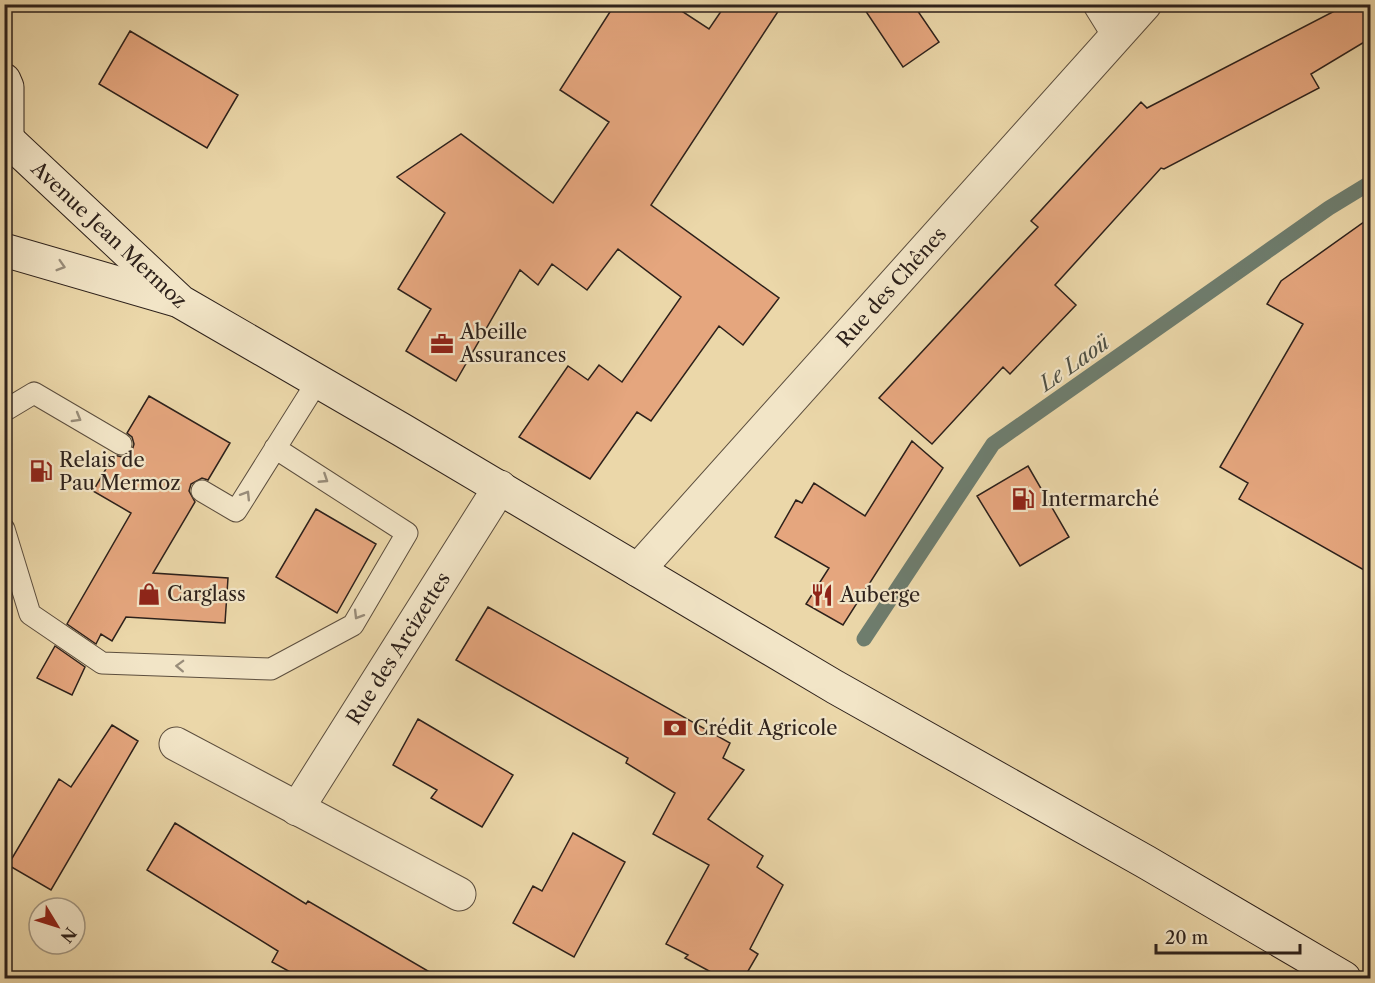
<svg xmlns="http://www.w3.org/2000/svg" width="1375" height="983" viewBox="0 0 1375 983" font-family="'Libre Caslon Text',serif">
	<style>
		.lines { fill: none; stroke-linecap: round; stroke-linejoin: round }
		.stream { stroke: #6e7d6e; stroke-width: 15 }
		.building { fill: #e5a67e; stroke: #2d211b; stroke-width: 1.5 }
		.lane-casing { stroke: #5c4e3e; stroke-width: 23 }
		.street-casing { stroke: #5c4e3e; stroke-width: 35 }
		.secondary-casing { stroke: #2d211b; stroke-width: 35 }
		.lane { stroke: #f2e5c7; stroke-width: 21 }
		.street { stroke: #f2e5c7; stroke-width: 33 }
		.secondary { stroke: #f2e5c7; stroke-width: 33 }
		.oneway { stroke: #998d7a }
		.labels { text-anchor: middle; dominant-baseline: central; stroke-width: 4.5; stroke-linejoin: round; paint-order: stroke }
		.street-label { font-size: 20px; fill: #2d211b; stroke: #f2e5c7 }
		.poi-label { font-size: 20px; fill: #2d211b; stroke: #f2e5c7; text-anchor: start }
		.water-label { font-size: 21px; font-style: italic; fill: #4d4f44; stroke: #f2e5c7 }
	</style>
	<rect width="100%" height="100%" fill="#ebd7a9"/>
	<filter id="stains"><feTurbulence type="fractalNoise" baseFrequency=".00333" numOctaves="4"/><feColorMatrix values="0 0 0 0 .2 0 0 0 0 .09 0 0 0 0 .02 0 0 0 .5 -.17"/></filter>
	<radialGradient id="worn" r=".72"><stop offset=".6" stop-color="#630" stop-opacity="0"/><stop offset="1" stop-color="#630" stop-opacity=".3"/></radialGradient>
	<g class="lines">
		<path class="stream" d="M864,639L993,444L1329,208L1370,183"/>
	</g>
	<path class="building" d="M615,4H671L709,29L726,4H783L651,205L779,298L743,345L719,326L651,421L637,412L590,479L519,437L568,366L588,380L599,365L622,382L681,297L618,249L587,290L552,264L538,285L520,270L456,381L406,351L431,309L398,289L445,213L397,177L461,134L553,203L609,122L560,90Z
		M861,4H913L939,42L903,67Z
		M1348,4H1371V38L1311,74L1319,88L1164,169L1161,168L1055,285L1076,305L1010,374L1003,367L932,444L879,398L1038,227L1031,221L1141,102L1147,108Z
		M130,31L238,95L207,148L99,84Z
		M1371,217V574L1239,499L1248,483L1220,467L1303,324L1267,304L1281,281Z
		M149,396L230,443L208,480L202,478L191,484L189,491L195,502L153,573L228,578L225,623L126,617L112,641L101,634L96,644L67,624L131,513L93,491L114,455L122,457L132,451L134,444L132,437L127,433Z
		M912,441L943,468L843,625L806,604L829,568L775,537L796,500L802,503L814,483L865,516Z
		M1028,466L1069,537L1020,566L977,496Z
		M316,509L376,544L337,613L276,577Z
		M488,607L730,743L723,758L744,770L708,819L763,856L757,867L783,885L750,949L758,954L744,978H722L685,958L688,955L666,944L709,865L653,834L675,793L626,763L628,758L456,660Z
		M55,646L85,667L72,695L37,678Z
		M418,719L513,775L482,827L431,798L437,790L393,765Z
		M112,725L138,741L51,890L8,865L59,779L71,787Z
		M175,823L306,904L308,901L440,978H301L272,962L278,951L147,870Z
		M573,833L625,862L574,957L513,923L533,886L542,891Z"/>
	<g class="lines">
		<g class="lane-casing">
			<path id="lane" d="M4,411L34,393L121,444
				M202,491L236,511L317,382
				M4,529L30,614L102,663L271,669L353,625L407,533L275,448"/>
		</g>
		<g class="street-casing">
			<g id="street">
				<path d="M1100,4L1118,33"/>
				<path id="s1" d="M638,570L1145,4"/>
				<path d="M176,744L459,894"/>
				<path id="s2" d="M297,809L500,487"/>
			</g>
		</g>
		<g class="secondary-casing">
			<g id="secondary">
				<path d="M4,80L7,87V139L4,148"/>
				<path id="s3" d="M7,139L181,302L402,430L835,687L1146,862L1344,978"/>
				<path d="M4,250L176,300"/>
			</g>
		</g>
		<use href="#lane" class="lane"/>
		<use href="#street" class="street"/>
		<use href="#secondary" class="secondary"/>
	</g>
	<defs><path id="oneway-chevron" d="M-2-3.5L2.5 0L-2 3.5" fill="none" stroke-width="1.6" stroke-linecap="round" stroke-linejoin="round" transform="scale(1.5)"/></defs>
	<g class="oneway">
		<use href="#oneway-chevron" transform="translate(61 266) rotate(17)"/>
		<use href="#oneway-chevron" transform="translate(77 418) rotate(30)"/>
		<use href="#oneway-chevron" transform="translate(324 479) rotate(33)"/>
		<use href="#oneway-chevron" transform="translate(246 495) rotate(-58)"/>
		<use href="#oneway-chevron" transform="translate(358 615) rotate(121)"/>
		<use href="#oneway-chevron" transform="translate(180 666) rotate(-178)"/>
	</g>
	<defs>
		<g id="office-bare" transform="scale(1.8)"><path d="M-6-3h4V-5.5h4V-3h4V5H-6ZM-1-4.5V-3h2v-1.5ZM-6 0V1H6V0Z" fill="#8f2418" stroke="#f2e5c7" stroke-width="2.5" paint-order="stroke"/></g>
		<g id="fuel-bare" transform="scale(1.8)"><path d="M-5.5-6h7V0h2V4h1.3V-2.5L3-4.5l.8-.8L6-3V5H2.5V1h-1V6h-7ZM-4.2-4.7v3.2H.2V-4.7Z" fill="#8f2418" stroke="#f2e5c7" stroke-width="2.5" paint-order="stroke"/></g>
		<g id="shop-bare" transform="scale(1.8)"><path d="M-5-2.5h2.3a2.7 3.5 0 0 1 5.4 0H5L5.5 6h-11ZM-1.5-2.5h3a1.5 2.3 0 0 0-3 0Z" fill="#8f2418" stroke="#f2e5c7" stroke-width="2.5" paint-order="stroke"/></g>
		<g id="restaurant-bare" transform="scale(1.8)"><path d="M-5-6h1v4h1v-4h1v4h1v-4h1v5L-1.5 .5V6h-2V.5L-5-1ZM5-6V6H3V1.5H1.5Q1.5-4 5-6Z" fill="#8f2418" stroke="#f2e5c7" stroke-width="2.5" paint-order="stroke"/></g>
		<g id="bank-bare" transform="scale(1.8)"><path d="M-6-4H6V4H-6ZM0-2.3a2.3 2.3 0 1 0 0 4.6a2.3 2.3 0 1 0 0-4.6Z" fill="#8f2418" stroke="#f2e5c7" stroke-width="2.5" paint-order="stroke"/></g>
	</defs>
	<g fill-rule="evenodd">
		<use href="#office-bare" x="442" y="344"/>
		<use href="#fuel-bare" x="41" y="471"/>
		<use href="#fuel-bare" x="1023" y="499"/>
		<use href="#shop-bare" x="149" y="594"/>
		<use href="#restaurant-bare" x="822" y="595"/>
		<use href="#bank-bare" x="675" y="728"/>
	</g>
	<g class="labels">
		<g class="street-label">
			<text stroke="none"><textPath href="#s3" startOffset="140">Avenue Jean Mermoz</textPath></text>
			<text stroke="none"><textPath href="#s1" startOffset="380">Rue des Chênes</textPath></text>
			<text stroke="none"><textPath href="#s2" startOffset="190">Rue des Arcizettes</textPath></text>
		</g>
		<g class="poi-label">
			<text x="460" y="332">Abeille<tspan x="460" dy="23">Assurances</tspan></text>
			<text x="59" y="460">Relais de<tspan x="59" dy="23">Pau Mermoz</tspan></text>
			<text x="1041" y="499">Intermarché</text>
			<text x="167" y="594">Carglass</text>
			<text x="840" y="595">Auberge</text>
			<text x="693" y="728">Crédit Agricole</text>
		</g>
		<g class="water-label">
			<text transform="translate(1074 363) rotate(-35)">Le Laoü</text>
		</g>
	</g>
	<rect width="1375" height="983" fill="none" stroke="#ebd7a9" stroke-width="24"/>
	<rect x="6" y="6" width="1363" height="971" fill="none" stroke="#2d211b" stroke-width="3"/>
	<rect x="12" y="12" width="1351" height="959" fill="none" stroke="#2d211b" stroke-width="1.5"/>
	<g transform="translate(57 926) rotate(128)"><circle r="28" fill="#f2e5c7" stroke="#a39782" stroke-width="1.5"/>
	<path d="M0-4.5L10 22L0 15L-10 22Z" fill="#8f2418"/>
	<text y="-9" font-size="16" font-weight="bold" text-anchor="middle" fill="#2d211b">N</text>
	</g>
	<path d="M1156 944v9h144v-9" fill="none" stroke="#2d211b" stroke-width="3"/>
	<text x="1165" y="944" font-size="18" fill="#2d211b" stroke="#f2e5c7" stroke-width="4.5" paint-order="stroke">20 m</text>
	<rect width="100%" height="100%" filter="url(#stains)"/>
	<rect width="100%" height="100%" fill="url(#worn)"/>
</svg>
